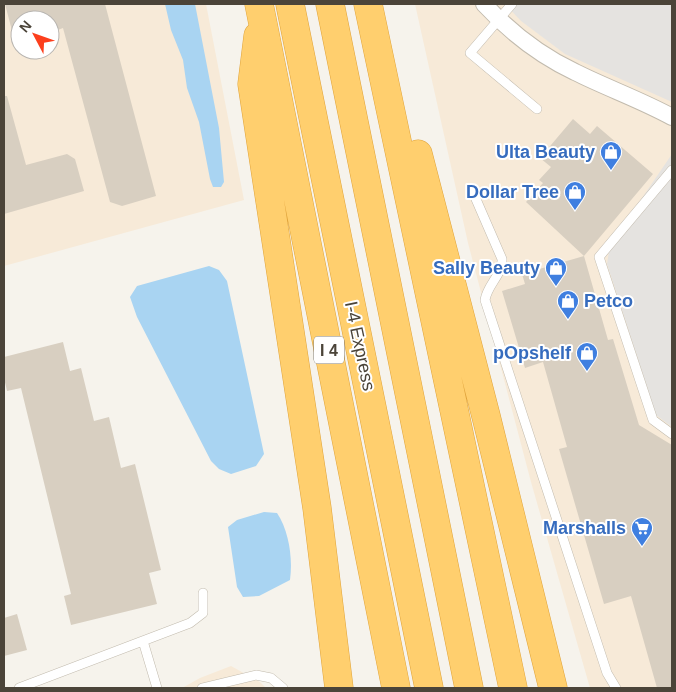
<svg xmlns="http://www.w3.org/2000/svg" width="676" height="692" viewBox="0 0 676 692" font-family="Arial,sans-serif">
	<style>
		.commercial { fill: #f7ead8; fill-rule: evenodd }
		.parking { fill: #e5e3e0 }
		.water { fill: #a9d4f2 }
		.building { fill: #d8cfc1 }
		.lines { fill: none; stroke-linecap: round; stroke-linejoin: round }
		.lane-casing { stroke: #c2bbae; stroke-width: 10 }
		.street-casing { stroke: #c2bbae; stroke-width: 18 }
		.highway-casing { stroke: #e0a43c; stroke-width: 29 }
		.lane { stroke: #fff; stroke-width: 9 }
		.street { stroke: #fff; stroke-width: 16 }
		.highway { stroke: #ffcf6e; stroke-width: 28 }
		.labels { text-anchor: middle; dominant-baseline: central; stroke-width: 4; stroke-linejoin: round; paint-order: stroke }
		.shield { fill: #fff; stroke: #817c74; stroke-width: 1 }
		.shield-label { font-size: 16px; font-weight: bold; fill: #4b4439 }
		.shop-label { font-size: 18px; font-weight: bold; fill: #366cbe; stroke: #fff; text-anchor: end }
		.street-label { font-size: 18px; fill: #4b4439; stroke: #fff }
	</style>
	<rect width="100%" height="100%" fill="#f6f3ec"/>
	<path class="commercial" d="M4,4H206L244,200L4,266ZM20,20H50V50H20Z
		M415,4H672V688H590L531,482L468,243Z
		M231,666L260,682L266,688H182L200,678Z"/>
	<path class="parking" d="M505,4H672V102L565,54L521,21Z
		M672,154V427L656,415L607,264L610,245Z"/>
	<path class="water" d="M165,4H195L219,128L224,182L221,187H213L210,179L199,122L187,88L183,60L171,30Z
		M209,266L219,270L227,281L264,454L256,466L231,474L219,469L211,461L137,317L130,297L137,286Z
		M264,512L277,513C289,531 293,558 290,580L259,596L243,597L237,587L228,527L237,520Z"/>
	<path class="building" d="M5,4H105L156,196L122,206L110,202L63,28L50,33V20H20V46H16Z
		M4,96H7L26,165L67,154L75,159L84,191L4,214Z
		M573,119L590,134L597,126L653,174L584,256L526,202L543,183L539,180L551,167L540,158Z
		M584,256L608,340L613,339L639,425L672,445V688H657L631,596L604,604L559,449L567,447L543,362L525,368L502,291L525,284L522,274Z
		M63,342L70,371L81,368L94,421L109,417L121,468L135,464L161,570L149,573L157,604L71,625L64,596L71,594L21,388L7,391L4,378V357Z
		M17,614L27,650L4,656V618Z"/>
	<g class="lines">
		<g class="lane-casing">
			<path id="lane" d="M512,4L470,53L537,109
				M672,170L599,257L653,420L672,434
				M472,190L502,259C503,274 487,285 485,300L607,673L616,688
				M143,641L157,688
				M19,688L190,623L203,613V593
				M202,688L256,675L271,678L283,688"/>
		</g>
		<g class="street-casing">
			<path id="street" d="M484,4C509,31 541,56 575,72C607,88 641,100 672,117"/>
		</g>
		<g class="highway-casing">
			<path id="highway" d="M259,4L396,688
				M290,4L429,688
				M330,4L469,688
				M368,4L513,688
				M258,36L252,84L317,508L339,688
				M418,154L486,416L553,688"/>
		</g>
		<use href="#lane" class="lane"/>
		<use href="#street" class="street"/>
		<use href="#highway" class="highway"/>
	</g>
	<defs>
		<g id="shop-pin" transform="scale(1.125)"><path d="M0 17L-7.5 6A9.5 9.5 0 1 1 7.5 6Z" fill="#3f7fe0" stroke="#fff"/><path d="M-5-2.5h2.3a2.7 3.5 0 0 1 5.4 0H5L5.5 6h-11ZM-1.5-2.5h3a1.5 2.3 0 0 0-3 0Z" fill="#fff"/></g>
		<g id="supermarket-pin" transform="scale(1.125)"><path d="M0 17L-7.5 6A9.5 9.5 0 1 1 7.5 6Z" fill="#3f7fe0" stroke="#fff"/><path d="M-6-5.5h2.5l.6 2H6L4.5 2H-2.5L-4.4-4H-6ZM-1.5 3.2a1.3 1.3 0 1 0 .1 0ZM3 3.2a1.3 1.3 0 1 0 .1 0Z" fill="#fff"/></g>
	</defs>
	<g fill-rule="evenodd">
		<use href="#shop-pin" x="611" y="152"/>
		<use href="#shop-pin" x="575" y="192"/>
		<use href="#shop-pin" x="556" y="268"/>
		<use href="#shop-pin" x="568" y="301"/>
		<use href="#shop-pin" x="587" y="353"/>
		<use href="#supermarket-pin" x="642" y="528"/>
	</g>
	<g class="labels">
		<rect class="shield" x="314" y="336.5" width="30" height="27" rx="4"/>
		<g class="shield-label">
			<text x="329" y="350">I 4</text>
		</g>
		<g class="shop-label">
			<text x="595" y="152">Ulta Beauty</text>
			<text x="559" y="192">Dollar Tree</text>
			<text x="540" y="268">Sally Beauty</text>
			<text x="584" y="301" text-anchor="start">Petco</text>
			<text x="571" y="353">pOpshelf</text>
			<text x="626" y="528">Marshalls</text>
		</g>
		<g class="street-label">
			<text transform="translate(360 346) rotate(78)">I-4 Express</text>
		</g>
	</g>
	<rect width="676" height="692" fill="none" stroke="#4b4439" stroke-width="10"/>
	<g transform="translate(35 35) rotate(311)"><circle r="24" fill="#ffffff" stroke="#b7b4b0"/>
	<path d="M0-4L9 19L0 12L-9 19Z" fill="#fc3f1d"/>
	<text y="-8" font-size="14" font-weight="bold" text-anchor="middle" fill="#4b4439">N</text>
	</g>
</svg>
